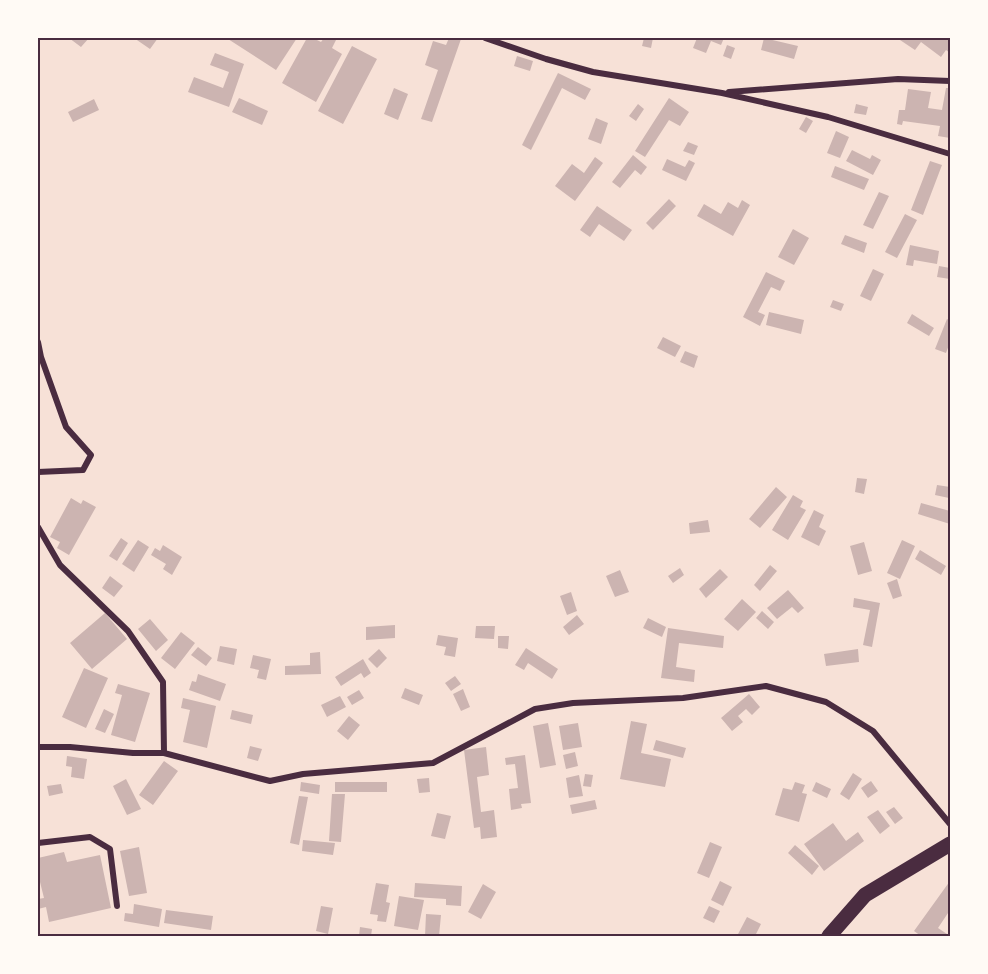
<svg xmlns="http://www.w3.org/2000/svg" width="988" height="974" viewBox="0 0 988 974" font-family="Lato,sans-serif">
	<style>
		.building { fill: #ccb4b1 }
		.lines { fill: none; stroke-linecap: round; stroke-linejoin: round }
		.minor { stroke: #4a2c40; stroke-width: 6 }
		.primary { stroke: #4a2c40; stroke-width: 15 }
		.neatline { fill: none; stroke: #4a2c40; stroke-width: 2 }
	</style>
	<rect width="100%" height="100%" fill="#f7e1d7"/>
	<path class="building" d="M69,38H89L81,47Z
		M134,38H158L150,49Z
		M229,38H297L276,70L228,39Z
		M307,38H313L321,42L324,38H332L336,40L332,48L342,54L316,102L282,83Z
		M449,38L461,39L432,122L421,119L438,70L425,65L433,41L446,45Z
		M644,38H653L651,48L642,46Z
		M697,38H724L721,45L711,41L706,53L693,48Z
		M764,38L798,46L794,59L761,50Z
		M897,38H950V53L946,50L941,57L921,42L915,50Z
		M727,45L735,48L731,59L723,56Z
		M352,46L377,59L343,124L318,111Z
		M215,53L244,64L229,107L188,92L194,77L223,88L229,72L210,65Z
		M517,56L533,61L530,71L514,66Z
		M558,73L591,89L585,100L562,88L531,150L522,145Z
		M394,88L408,94L398,120L384,114Z
		M946,88H950V138L938,136L940,126L903,121L902,125L897,124L899,110H905L908,89L931,92L928,108L942,110Z
		M239,98L268,111L262,125L232,112Z
		M669,98L689,112L680,126L669,120L645,157L635,151Z
		M94,99L99,110L73,122L68,112Z
		M638,104L644,109L636,121L629,116Z
		M856,104L868,107L866,115L854,113Z
		M806,117L813,121L806,133L799,129Z
		M596,118L608,123L601,144L588,139Z
		M836,131L849,137L840,158L827,153Z
		M688,142L698,146L694,155L683,151Z
		M852,150L870,159L872,155L881,160L873,175L846,161Z
		M633,155L647,167L641,175L635,170L620,188L612,182Z
		M595,157L603,163L575,201L555,186L572,164L584,173Z
		M667,159L685,167L689,160L695,163L686,181L662,170Z
		M930,161L942,165L923,215L911,210Z
		M835,166L869,179L864,190L831,177Z
		M879,192L889,196L873,229L863,225Z
		M669,199L676,206L653,230L646,223Z
		M742,200L750,205L733,236L697,216L704,204L721,214L728,202L738,208Z
		M597,206L632,230L624,241L599,224L590,237L580,230Z
		M905,214L917,220L897,258L885,252Z
		M793,229L809,238L794,265L778,257Z
		M845,235L867,243L864,253L841,244Z
		M910,245L939,251L937,264L914,260L913,266L906,265Z
		M939,266L950,268V279L937,277Z
		M873,269L884,274L871,301L860,296Z
		M766,272L785,281L780,291L771,287L758,312L765,315L760,326L743,317Z
		M833,300L844,304L841,311L830,307Z
		M769,312L804,320L801,334L766,325Z
		M912,314L934,328L929,336L907,323Z
		M947,319L950,321V342L946,353L935,349Z
		M663,337L681,346L675,357L657,348Z
		M685,351L698,356L694,368L680,362Z
		M857,478L867,479L864,494L855,492Z
		M937,485L950,487L949,498L935,495Z
		M776,487L787,497L760,528L749,519Z
		M793,495L803,501L800,507L806,510L788,540L772,530Z
		M71,498L81,504L83,500L96,507L69,555L57,548L60,542L50,537Z
		M921,503L950,511V524L918,514Z
		M814,510L824,515L819,527L826,531L819,546L801,537Z
		M708,520L710,532L690,534L689,523Z
		M121,538L128,543L117,561L109,556Z
		M138,540L149,547L134,572L122,564Z
		M902,540L915,546L900,579L887,573Z
		M864,542L872,571L858,575L850,546Z
		M163,545L182,557L172,575L163,569L166,564L151,555L155,548L160,551Z
		M920,550L946,566L941,575L915,559Z
		M770,565L777,571L760,591L754,585Z
		M680,568L684,575L673,583L668,576Z
		M720,569L728,577L706,598L699,589Z
		M620,570L629,592L615,597L606,576Z
		M110,576L123,586L114,597L102,588Z
		M897,579L902,596L893,599L887,583Z
		M788,590L804,608L798,613L792,607L777,619L767,608Z
		M571,592L577,611L567,615L560,596Z
		M854,598L880,603L872,647L863,645L870,610L853,607Z
		M742,599L756,612L738,631L724,619Z
		M762,611L774,622L768,629L756,618Z
		M105,613L127,639L92,669L70,643Z
		M577,615L584,624L569,635L563,627Z
		M648,618L666,627L662,637L643,628Z
		M150,619L168,640L156,651L138,629Z
		M395,625V638L366,640V627Z
		M476,626H495L494,639L475,638Z
		M668,628L724,636L723,648L679,643L676,667L695,670L694,682L661,678Z
		M181,632L195,643L175,669L161,658Z
		M438,635L458,638L455,657L444,655L446,647L436,645Z
		M498,636H509L508,649L498,648Z
		M220,646L237,649L234,665L217,661Z
		M198,647L212,658L206,666L191,655Z
		M526,648L558,669L552,679L528,663L524,670L515,665Z
		M379,649L387,658L377,668L368,659Z
		M858,649L859,662L826,666L824,654Z
		M320,652L321,674L285,675V666L310,665V653Z
		M253,655L271,659L266,680L257,678L259,670L250,668Z
		M363,659L371,673L364,678L361,673L341,686L335,677Z
		M84,668L108,678L86,728L62,717Z
		M198,674L226,684L220,701L189,690L192,681L196,682Z
		M455,676L461,684L451,691L445,683Z
		M118,684L150,693L135,742L111,735L122,695L115,693Z
		M405,688L423,695L419,705L401,698Z
		M463,689L470,707L461,711L453,694Z
		M359,690L364,698L352,705L347,697Z
		M749,694L760,707L752,715L746,709L738,716L743,722L732,731L721,718Z
		M340,696L346,707L327,717L321,705Z
		M183,698L216,706L207,748L183,742L190,710L181,708Z
		M104,709L114,714L105,733L95,729Z
		M232,710L253,715L251,724L230,719Z
		M349,716L360,725L348,740L337,731Z
		M631,721L647,724L641,753L671,759L665,787L620,779Z
		M548,723L556,765L540,768L533,726Z
		M578,723L582,747L563,750L559,726Z
		M656,740L686,748L683,758L653,750Z
		M250,746L262,749L258,761L247,758Z
		M486,747L489,775L477,777L481,812L494,810L497,837L481,839L480,827L474,828L464,750Z
		M575,752L578,766L566,769L563,755Z
		M525,755L531,803L521,804L522,808L511,810L509,789L518,788L515,764L506,765L505,758Z
		M67,756L87,759L84,779L71,777L72,767L66,766Z
		M164,761L178,771L153,805L139,795Z
		M853,773L862,779L849,800L840,794Z
		M585,774L593,775L591,787L583,786Z
		M579,775L583,796L569,798L566,778Z
		M429,778L430,792L419,793L417,779Z
		M126,779L141,809L127,815L113,786Z
		M871,781L878,791L868,798L861,788Z
		M301,782L320,785L319,794L300,791Z
		M335,782H387V792H335Z
		M795,782L805,785L802,793L807,794L799,822L775,815L783,788L792,790Z
		M816,782L831,789L827,798L812,791Z
		M61,784L63,793L49,796L47,786Z
		M332,794H345L341,842L329,841Z
		M299,796L308,797L299,845L290,843Z
		M595,800L597,809L572,814L570,805Z
		M894,807L903,818L895,824L886,812Z
		M878,810L890,826L880,834L867,817Z
		M437,813L451,816L445,839L431,836Z
		M833,823L846,841L858,832L864,841L824,871L804,844Z
		M303,840L335,843L333,855L302,851Z
		M710,842L722,847L709,878L697,873Z
		M795,845L819,866L812,875L788,853Z
		M139,847L147,893L129,896L120,851Z
		M64,852L67,862L100,855L111,908L49,922L46,907L38,909V899L44,898L39,878L38,879V858Z
		M720,881L732,887L723,906L711,900Z
		M950,881V910L938,928L950,936H921L914,931Z
		M376,883L389,885L386,902L390,903L386,922L377,921L378,915L370,914Z
		M415,883L462,886L461,906L446,905V899L414,897Z
		M483,884L496,892L481,919L468,912Z
		M399,896L424,900L418,930L394,926Z
		M134,904L162,909L159,927L124,921L125,913L133,914Z
		M321,906L333,908L328,934L316,931Z
		M709,906L720,911L714,923L703,918Z
		M166,910L213,916L211,930L164,923Z
		M426,914L441,915L439,936H425Z
		M747,917L761,924L755,936H737Z
		M360,927L372,929L371,936H359Z"/>
	<g class="lines">
		<path class="minor" d="M485,38L546,59L593,72L722,93L828,117L950,154
			M729,92L898,79L950,81
			M38,342L41,357L66,427L91,455L83,470L38,472
			M38,527L60,565L128,631L163,682L164,753
			M38,747H70L133,753H164L270,781L303,774L433,763L535,709L573,703L683,698L766,686L826,702L873,731L950,824
			M38,843L90,837L110,849L117,906"/>
		<path class="primary" d="M829,936L865,895L950,844"/>
	</g>
	<rect width="988" height="974" fill="none" stroke="#fffaf5" stroke-width="78"/>
	<rect x="39" y="39" width="910" height="896" class="neatline"/>
</svg>
